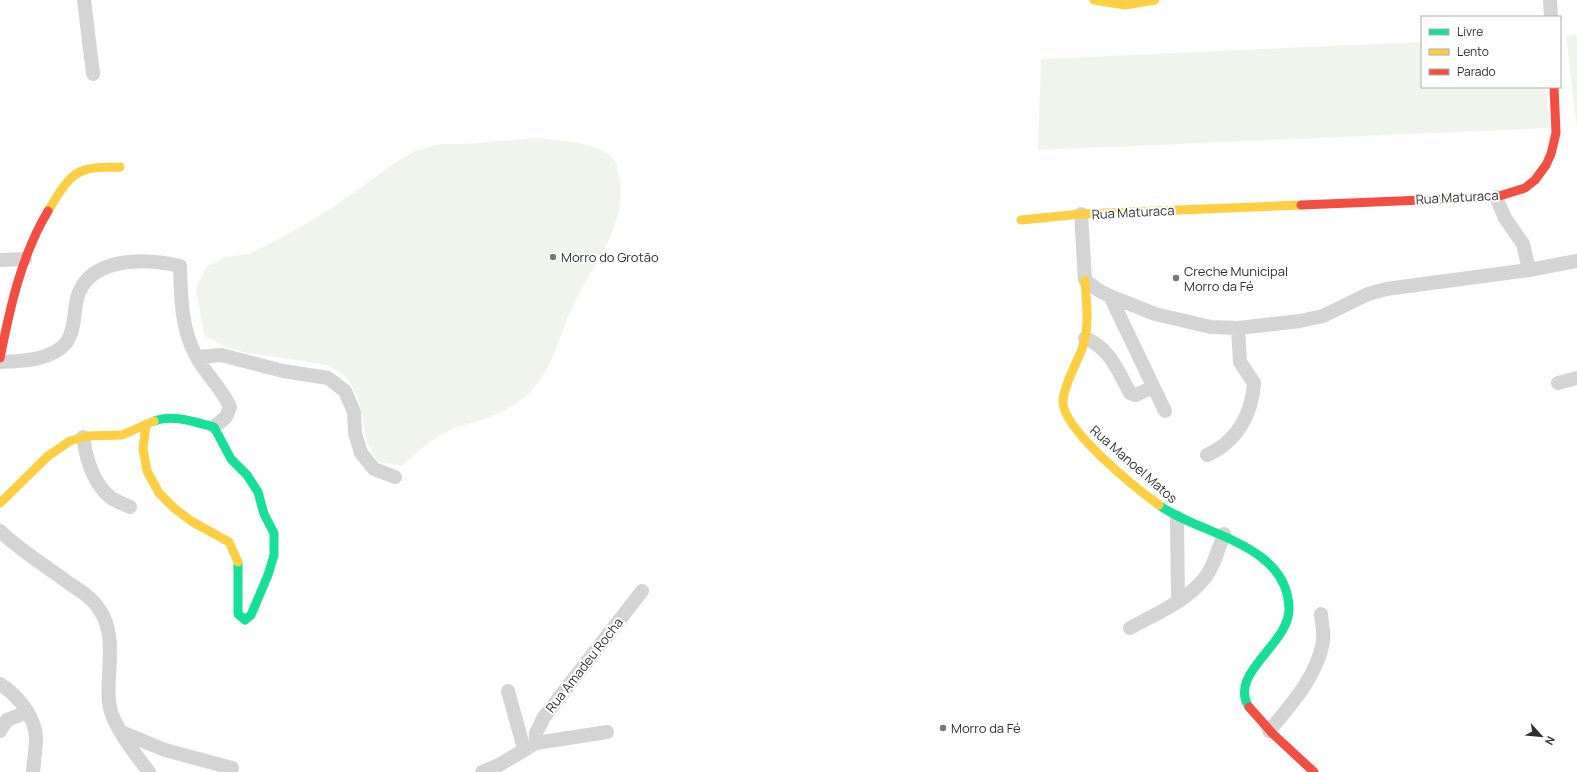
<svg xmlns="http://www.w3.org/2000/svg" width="1577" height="772" viewBox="0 0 1577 772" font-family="Manrope,sans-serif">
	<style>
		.green { fill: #f0f4ed }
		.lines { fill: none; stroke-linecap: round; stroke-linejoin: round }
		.street { stroke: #d4d4d4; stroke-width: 14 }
		.fast { stroke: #16e098; stroke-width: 9 }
		.slow { stroke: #ffcf43; stroke-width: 9 }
		.jam { stroke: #f24e42; stroke-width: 9 }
		.poi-dot { fill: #787878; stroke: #fff; stroke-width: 1.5 }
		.labels { text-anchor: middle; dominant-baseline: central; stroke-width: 4; stroke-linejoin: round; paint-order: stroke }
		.street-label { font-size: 13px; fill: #2f2f2f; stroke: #fff }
		.poi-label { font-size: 13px; fill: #2f2f2f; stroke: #fff; text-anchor: start }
	</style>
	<rect width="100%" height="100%" fill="#fff"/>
	<path class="green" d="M1577,35V129L1566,36Z
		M1422,42V87H1546L1549,128L1038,150L1041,59Z
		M536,138C559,141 601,141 615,161C618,165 618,172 619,176C630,226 588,269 570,312C558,340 552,370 530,392C514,408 496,416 475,422C467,425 459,425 452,429C432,438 417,453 401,466L378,462L367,443L358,396L346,377L328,365L243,352L223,346L204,335L196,288L206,267L226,257L249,254L294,231L335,206L395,163L415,151L440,144H466Z"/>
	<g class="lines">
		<path class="street" d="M84,0L93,74
			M1550,0L1551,17
			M1496,197L1505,218L1523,244L1529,270
			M1081,214L1085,280L1098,290L1110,296L1155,314L1211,327L1238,328L1300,321L1323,316L1368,294L1386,289L1529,270L1577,261
			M0,260L25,259
			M1110,296L1165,411
			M1085,338C1110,348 1118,371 1130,393L1136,395L1153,387
			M197,357L221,355L283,371L328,378L345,391L354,412L355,433L361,453L374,469L395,477
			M0,362C21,361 51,361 66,343C75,332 74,311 77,298C89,256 145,258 180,266C181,298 181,328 196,356C206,375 221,387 230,407L226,417L214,427
			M1558,383L1577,378
			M83,437C86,458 92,482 110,497C115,501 124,504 130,507
			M1207,455C1237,442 1252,414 1254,383L1240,362L1238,328
			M1177,517L1178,601
			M0,531C21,551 46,566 70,584C81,591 92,598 99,609C118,635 106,672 109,702C111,724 135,754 149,772
			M1130,628C1155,614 1185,602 1204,579C1214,567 1218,549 1224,534
			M0,684C17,695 35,716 36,737C36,748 34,761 33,772
			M508,691L524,749
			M0,731L7,720L27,712
			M1269,731C1291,705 1317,676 1323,642C1324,633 1322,623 1321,614
			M121,732L165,750L232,768
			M536,743V733L544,717L642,591
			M482,772L499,765L536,743L607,732"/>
		<path class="fast" d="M154,421C174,414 194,422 214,427L231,459L247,475L258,492L264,514L274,533V555L268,575L251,615L245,620L238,614V562
			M1159,505C1199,535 1286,542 1289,607C1291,644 1227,673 1249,707"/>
		<path class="slow" d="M1094,0L1125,5L1155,0
			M48,211C57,197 68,174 85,170C96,166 109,168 120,167
			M1021,220L1081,214L1301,205
			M1085,280C1086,302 1090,325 1083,346C1077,364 1065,381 1063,400C1060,428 1137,489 1159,505
			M146,424L143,449L147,471L159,493L174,508L191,521L229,542L238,562
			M0,503L48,456L70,441L87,436L122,435L154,421"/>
		<path class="jam" d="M1301,205L1496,197L1525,188L1535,180L1546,165L1551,154L1556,133L1554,87
			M0,358C10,308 21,256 48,211
			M1249,707L1273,734L1314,772"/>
	</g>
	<g class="poi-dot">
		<circle cx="553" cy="257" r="4"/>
		<circle cx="1176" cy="278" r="4"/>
		<circle cx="943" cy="728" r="4"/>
	</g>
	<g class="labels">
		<g class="street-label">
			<text transform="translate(1457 197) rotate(-3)">Rua Maturaca</text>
			<text transform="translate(1133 212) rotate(-3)">Rua Maturaca</text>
			<text transform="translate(1134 464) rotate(41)">Rua Manoel Matos</text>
			<text transform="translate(584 665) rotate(-52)">Rua Amadeu Rocha</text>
		</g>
		<g class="poi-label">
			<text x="561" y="257">Morro do Grotão</text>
			<text x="1184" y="271">Creche Municipal<tspan x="1184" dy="15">Morro da Fé</tspan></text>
			<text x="951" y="728">Morro da Fé</text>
		</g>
	</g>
	<rect x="1421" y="16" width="140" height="72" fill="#ffffff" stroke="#acacac"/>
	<rect x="1429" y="29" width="20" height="6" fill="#16e098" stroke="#acacac"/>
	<text x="1457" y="36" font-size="12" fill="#2f2f2f">Livre</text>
	<rect x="1429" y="49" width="20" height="6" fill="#ffcf43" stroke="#acacac"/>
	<text x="1457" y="56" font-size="12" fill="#2f2f2f">Lento</text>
	<rect x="1429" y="69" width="20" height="6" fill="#f24e42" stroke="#acacac"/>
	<text x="1457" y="76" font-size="12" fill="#2f2f2f">Parado</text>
	<g transform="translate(1541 736) rotate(117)" stroke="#ffffff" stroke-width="3" paint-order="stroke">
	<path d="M0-3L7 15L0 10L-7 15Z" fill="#2f2f2f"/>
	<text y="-6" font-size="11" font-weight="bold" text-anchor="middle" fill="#2f2f2f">N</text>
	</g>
</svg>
